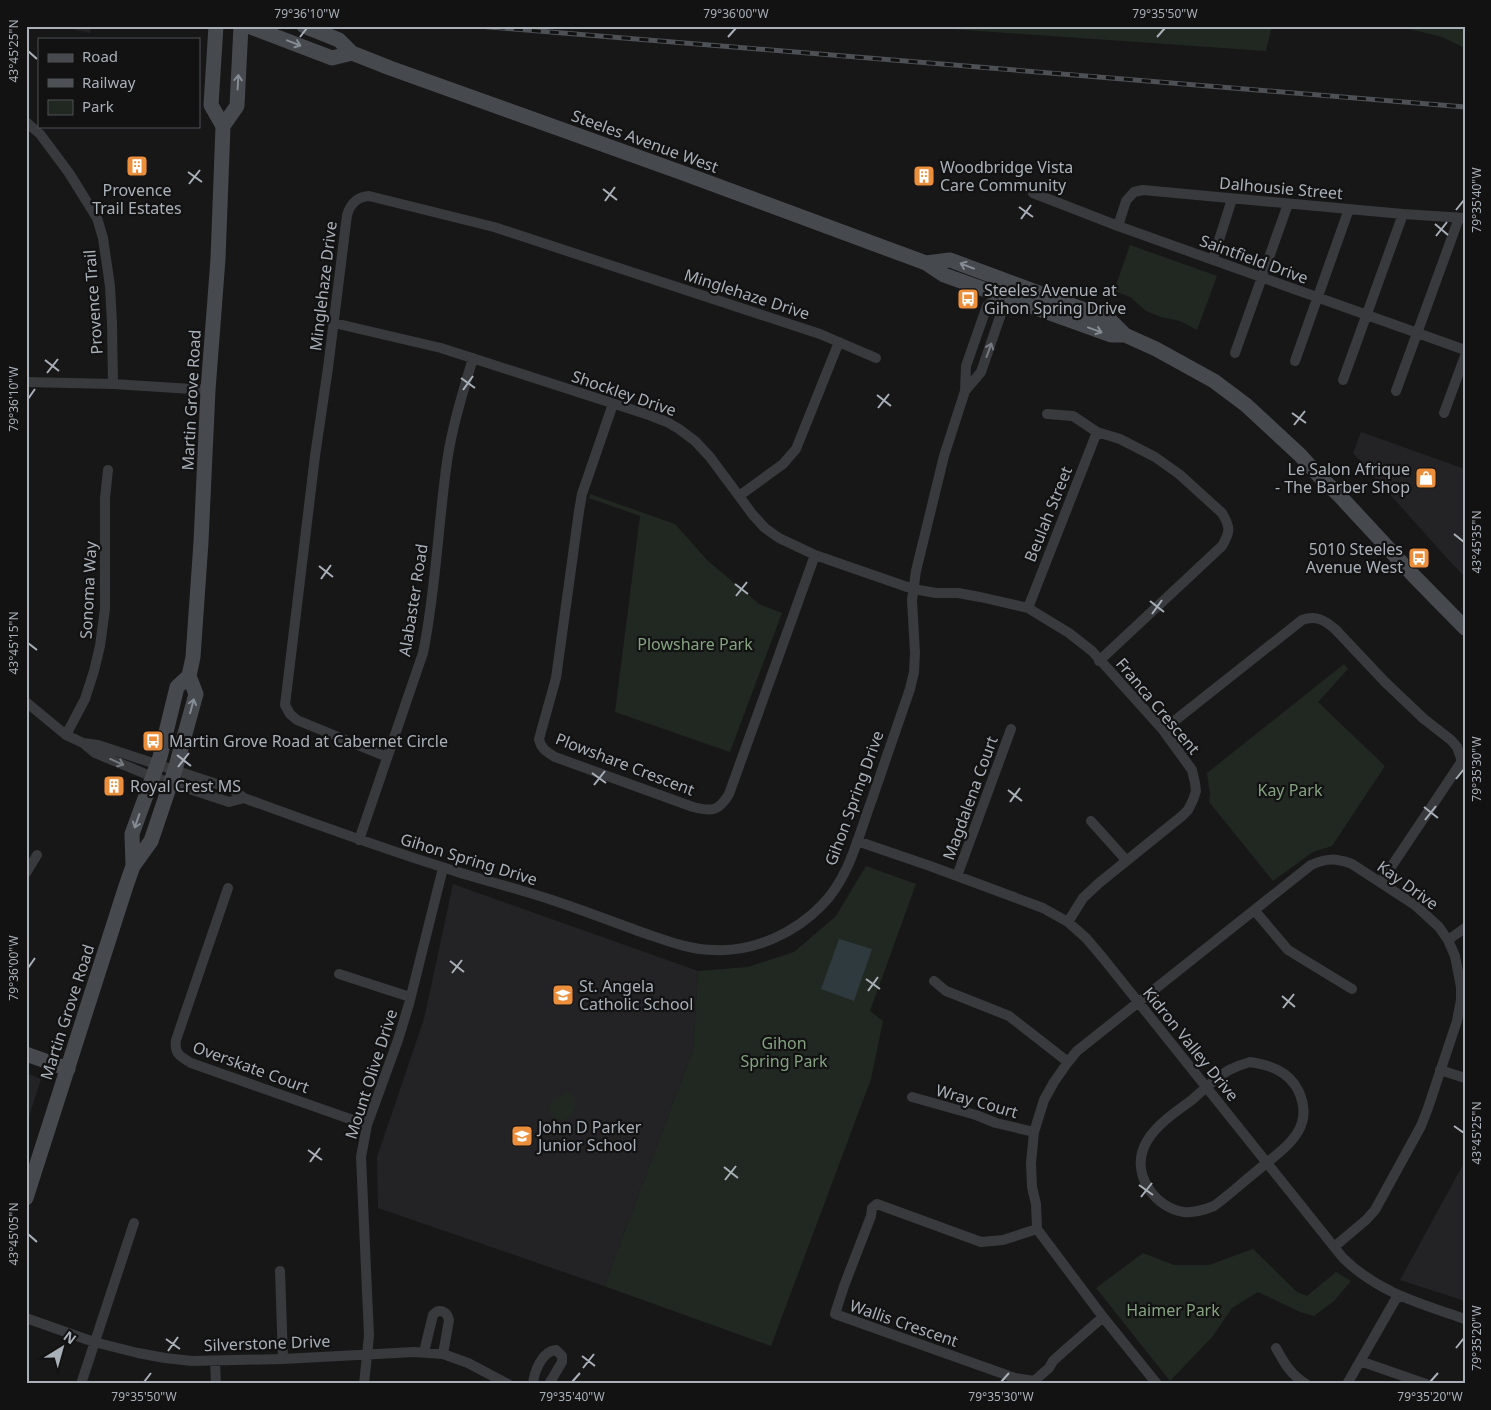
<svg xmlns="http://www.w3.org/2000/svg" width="1491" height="1410" viewBox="0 0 1491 1410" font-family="'Noto Sans',sans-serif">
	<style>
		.built { fill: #232325 }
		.green { fill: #212821 }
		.water { fill: #2f3a3e }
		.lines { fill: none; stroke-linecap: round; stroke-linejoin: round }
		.street { stroke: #383a3d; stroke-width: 10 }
		.secondary { stroke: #46494d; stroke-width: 15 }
		.rail-casing { stroke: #4d5054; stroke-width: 5 }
		.rail { stroke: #121213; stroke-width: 3; stroke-dasharray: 9; stroke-linecap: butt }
		.oneway { stroke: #868c93 }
		.oneway2 { stroke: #767b81 }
		.ticks { fill: none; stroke: #a9b0b8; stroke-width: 2 }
		.labels { text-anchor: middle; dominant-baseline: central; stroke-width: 4.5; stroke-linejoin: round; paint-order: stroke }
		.street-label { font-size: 16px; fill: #a9b0b8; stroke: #121213 }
		.poi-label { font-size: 16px; fill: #a9b0b8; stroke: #121213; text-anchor: start }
		.park-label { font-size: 16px; fill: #85a281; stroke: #121213 }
		.neatline { fill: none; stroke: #a9b0b8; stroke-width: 2 }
		.ticks-label { font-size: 12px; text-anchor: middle; fill: #a9b0b8 }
	</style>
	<rect width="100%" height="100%" fill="#171718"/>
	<path class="built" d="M59,26H91L90,33Z
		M1361,432L1465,469V577L1445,556L1353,453Z
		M453,884L698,971L693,1050L604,1286L378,1208L377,1157L424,1019Z
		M26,1073L41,1079L26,1126Z
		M1465,1161V1301L1400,1280Z"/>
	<path class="green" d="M907,26H1272L1266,51Z
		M1397,26H1465V48L1442,37Z
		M1130,245L1217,276L1197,330L1180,321L1161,317L1146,311L1130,297L1114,291Z
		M590,494L675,524L707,560L759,604L782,613L730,752L615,712L640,516L589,498Z
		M1344,664L1348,669L1318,702L1385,766L1332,846L1313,852L1273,881L1209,802L1210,795L1207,773Z
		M866,866L916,884L870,1011L883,1021L871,1079L771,1346L604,1286L693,1050L698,971L748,967L794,952L836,916Z
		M567,1093L572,1095L576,1106L572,1117L561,1121L553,1118L549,1110L552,1100Z
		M1253,1249L1297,1292L1307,1296L1336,1272L1351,1281L1334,1301L1314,1316L1300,1312L1258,1292L1232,1308L1213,1336L1170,1381L1096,1288L1143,1253L1174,1265H1209Z"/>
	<path class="water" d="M839,939L872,949L854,1001L821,989Z"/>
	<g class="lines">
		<path class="street" d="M26,122L40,134L69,173L97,218L103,238L110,286L112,323L113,384
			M1033,193L1118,226L1465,350
			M1118,226L1126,201L1134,192L1143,190L1403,214L1465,218
			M1213,259L1232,199
			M334,323L441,348L649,415L667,422L679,429L695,441L710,457L753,515L765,528L779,538L815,555L913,589L936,593H958L980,597L1028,608L1069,633L1092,651L1163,730L1192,770L1195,783L1196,791L1193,800L1188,810L1182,816L1099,883L1083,898L1068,922
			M1235,353L1288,204
			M1295,361L1349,209
			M1343,380L1403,214
			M26,382L113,384L208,390
			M965,391L981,372L1002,311L1000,295
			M1396,391L1459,218
			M613,404L582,494L579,511L556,678L539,739C541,749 547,752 555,757L693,807C712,812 719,811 729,794L815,555
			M1444,413L1465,356
			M1047,414L1073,416L1097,432L1120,439L1155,457L1179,474L1222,513C1231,528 1230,532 1222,546L1099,661
			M739,496L783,464L796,449L839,342
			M1028,608L1097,432
			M26,702L66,735L83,743L95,753L153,777L229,802L244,798
			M1163,730L1302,620C1316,615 1325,620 1336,630L1385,682L1424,719L1451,740L1457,747L1462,761L1465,762
			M66,735L85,699L94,671L100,646L105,609V498L108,470
			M83,743L98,745L232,789L244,798C310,822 375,846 442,867C478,879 516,888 552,900C582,910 611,921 641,932C665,940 689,950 715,950C754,952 795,933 822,905C849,878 858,837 871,802C884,764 897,726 910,689L914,672L915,653L912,600L916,571L944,456L965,391L966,366L987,306L1000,295L1002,290
			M387,757L297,720L290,714L285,705L315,456L328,368L347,215C351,203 357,197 369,196L494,227L820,334L876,358
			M1091,821L1126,860
			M359,840L423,653C436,590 438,525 447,462C452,427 463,392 473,358
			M857,841L930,866L1043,908L1068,922L1086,938L1103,958L1343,1258C1379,1293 1419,1303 1465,1319
			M26,873L37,855
			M957,876L1011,729
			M1381,882L1462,761
			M228,888L176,1040C174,1054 180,1056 191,1063L367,1125
			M1255,911L1288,950L1352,989
			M1448,940L1465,928
			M339,974L410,997
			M934,981L946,991L1009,1016L1068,1062
			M1250,1062C1270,1065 1288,1071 1298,1090C1317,1129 1284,1148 1258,1170C1243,1182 1229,1195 1214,1206C1204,1210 1195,1213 1184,1212C1155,1208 1132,1175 1144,1147C1153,1126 1176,1112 1193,1099C1204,1089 1216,1078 1229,1070C1235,1067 1243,1064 1250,1062Z
			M1440,1070L1465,1078
			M912,1097L976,1115L996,1123L1034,1132
			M1037,1229L1003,1240L981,1242L877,1204L872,1208L871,1216L844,1286L835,1314L1015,1378L1034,1381L1049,1368L1053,1361L1064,1351L1103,1317
			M280,1271L283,1359
			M26,1318L94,1342L138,1353L165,1358L192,1361L283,1359L414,1352L443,1354L468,1363L508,1384
			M1276,1348C1285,1364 1290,1374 1306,1384
			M424,1352L433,1315C439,1308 447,1311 449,1320L443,1354
			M215,1361L216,1384
			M1360,1361L1426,1384
			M81,1384L134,1223
			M364,1384L369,1336L361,1157L367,1125L398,1040L409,1004L443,868
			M533,1384C534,1372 542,1351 556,1350L562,1356V1362L549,1384
			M1157,1384L1103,1317L1037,1229L1036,1204L1032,1187L1031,1163L1034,1132L1044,1100L1054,1082L1068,1062L1077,1051L1311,865C1327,858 1335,858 1352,864L1415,905L1439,927L1448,940L1455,956L1461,987V1000L1457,1021L1428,1108L1421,1126L1375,1210L1366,1220L1334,1247
			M1347,1384L1398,1295"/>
		<path class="secondary" d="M216,26L211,105L223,126
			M248,26L332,58L352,53
			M304,26L339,40L352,53L390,68L680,172L926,263L944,275L1111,335H1125
			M926,263L950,260L1109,319L1125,335L1156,349L1214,381L1246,405L1300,455L1321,478L1338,494L1414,576L1465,628
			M133,866L132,834L160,757L177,687L189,676
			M26,1054L68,1069
			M26,1198L126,886L133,866L151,841L175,770L196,694L189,676L193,657L201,542L208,390L218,259L223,126L237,106L241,26"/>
		<g class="rail-casing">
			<path id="rail" d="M478,26L1465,107"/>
		</g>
		<use href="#rail" class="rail"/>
	</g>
	<defs><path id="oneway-shaft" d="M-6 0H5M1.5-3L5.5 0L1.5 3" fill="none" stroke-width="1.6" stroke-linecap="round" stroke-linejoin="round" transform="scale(1.25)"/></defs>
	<g class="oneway">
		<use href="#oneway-shaft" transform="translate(294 43) rotate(21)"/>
		<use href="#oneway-shaft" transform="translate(238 82) rotate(-87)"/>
		<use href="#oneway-shaft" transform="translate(967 266) rotate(-159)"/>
		<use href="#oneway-shaft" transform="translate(1095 330) rotate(20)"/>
		<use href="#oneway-shaft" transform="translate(192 706) rotate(-75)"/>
		<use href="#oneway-shaft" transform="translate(137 821) rotate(109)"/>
	</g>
	<g class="oneway2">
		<use href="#oneway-shaft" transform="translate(989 350) rotate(-70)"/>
		<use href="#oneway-shaft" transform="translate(117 762) rotate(24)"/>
	</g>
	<path class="ticks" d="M300,37L307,28M728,37L736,28M1157,37L1165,28M28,51L37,59M188,172L202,182M189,184L200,170M603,189L617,200M605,201L615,187M1019,207L1033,217M1456,210L1464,200M1021,219L1031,205M1435,224L1448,235M1436,236L1447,222M45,360L59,371M47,373L58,359M461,378L475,388M463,390L473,376M877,395L891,406M28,399L35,389M878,408L889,394M1292,413L1306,423M1294,425L1305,411M1454,534L1464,542M319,566L333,577M321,579L331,565M735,584L748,594M736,596L747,582M1150,601L1164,612M1152,614L1162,600M28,643L37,650M177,755L191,766M178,767L189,753M592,773L606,783M1456,779L1464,769M594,785L605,771M1008,790L1022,801M1010,802L1020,788M1424,807L1438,818M1425,820L1436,806M450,961L464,972M28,968L35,958M452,973L462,960M866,979L880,989M868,991L878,977M1282,996L1295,1007M1283,1008L1294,994M1454,1126L1464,1133M308,1150L322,1160M310,1162L320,1148M724,1167L738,1178M725,1180L736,1166M1139,1185L1153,1195M1141,1197L1152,1183M28,1234L37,1242M166,1339L180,1349M1456,1348L1464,1338M168,1351L178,1337M582,1356L595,1366M583,1368L594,1354M144,1382L151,1373M572,1382L580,1373M1001,1382L1009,1373M1430,1382L1438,1373"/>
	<defs>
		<g id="building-square" transform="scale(1.125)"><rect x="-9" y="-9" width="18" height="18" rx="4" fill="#eb8f3c" stroke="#121213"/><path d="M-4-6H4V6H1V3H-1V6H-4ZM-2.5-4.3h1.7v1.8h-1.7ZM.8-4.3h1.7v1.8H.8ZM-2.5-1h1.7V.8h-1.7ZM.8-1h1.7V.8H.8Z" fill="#fff"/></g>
		<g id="bus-square" transform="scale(1.125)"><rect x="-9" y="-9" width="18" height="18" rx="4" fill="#eb8f3c" stroke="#121213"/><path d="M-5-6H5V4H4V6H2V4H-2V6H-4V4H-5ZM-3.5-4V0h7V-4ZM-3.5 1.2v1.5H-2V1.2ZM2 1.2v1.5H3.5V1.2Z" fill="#fff"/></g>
		<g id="shop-square" transform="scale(1.125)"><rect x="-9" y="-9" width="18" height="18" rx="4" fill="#eb8f3c" stroke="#121213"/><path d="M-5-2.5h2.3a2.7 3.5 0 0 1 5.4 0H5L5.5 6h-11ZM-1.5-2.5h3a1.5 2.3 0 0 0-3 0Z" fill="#fff"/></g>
		<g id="school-square" transform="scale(1.125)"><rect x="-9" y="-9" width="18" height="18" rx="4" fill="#eb8f3c" stroke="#121213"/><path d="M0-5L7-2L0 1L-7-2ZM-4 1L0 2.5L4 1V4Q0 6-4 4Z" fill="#fff"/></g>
	</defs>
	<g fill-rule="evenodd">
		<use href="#building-square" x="137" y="166"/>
		<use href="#building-square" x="924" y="176"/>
		<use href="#bus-square" x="968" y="299"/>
		<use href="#shop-square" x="1426" y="478"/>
		<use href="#bus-square" x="1419" y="558"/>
		<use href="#bus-square" x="153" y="741"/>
		<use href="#building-square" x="114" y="786"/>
		<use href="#school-square" x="563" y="995"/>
		<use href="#school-square" x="522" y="1136"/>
	</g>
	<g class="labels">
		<g class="street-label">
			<text transform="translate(645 141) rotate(20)">Steeles Avenue West</text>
			<text transform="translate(1281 188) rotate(5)">Dalhousie Street</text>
			<text transform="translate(1254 259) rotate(20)">Saintfield Drive</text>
			<text transform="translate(323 286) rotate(-83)">Minglehaze Drive</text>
			<text transform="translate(747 294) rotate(18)">Minglehaze Drive</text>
			<text transform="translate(93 302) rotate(-94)">Provence Trail</text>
			<text transform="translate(624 393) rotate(19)">Shockley Drive</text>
			<text transform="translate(191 400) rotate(-87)">Martin Grove Road</text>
			<text transform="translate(1048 514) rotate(-68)">Beulah Street</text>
			<text transform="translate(88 590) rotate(-87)">Sonoma Way</text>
			<text transform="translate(413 600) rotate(-81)">Alabaster Road</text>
			<text transform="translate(1158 706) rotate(50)">Franca Crescent</text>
			<text transform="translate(625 764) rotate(21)">Plowshare Crescent</text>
			<text transform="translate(854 798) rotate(-70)">Gihon Spring Drive</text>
			<text transform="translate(970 798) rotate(-70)">Magdalena Court</text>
			<text transform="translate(469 859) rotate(17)">Gihon Spring Drive</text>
			<text transform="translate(1408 885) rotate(36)">Kay Drive</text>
			<text transform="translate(67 1012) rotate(-72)">Martin Grove Road</text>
			<text transform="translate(1191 1044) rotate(51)">Kidron Valley Drive</text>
			<text transform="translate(251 1067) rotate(20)">Overskate Court</text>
			<text transform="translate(371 1074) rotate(-72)">Mount Olive Drive</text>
			<text transform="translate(977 1101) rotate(16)">Wray Court</text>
			<text transform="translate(904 1323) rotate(19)">Wallis Crescent</text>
			<text transform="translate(267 1343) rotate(-2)">Silverstone Drive</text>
		</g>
		<g class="poi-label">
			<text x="940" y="167">Woodbridge Vista<tspan x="940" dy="18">Care Community</tspan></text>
			<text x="137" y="190" text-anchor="middle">Provence<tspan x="137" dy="18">Trail Estates</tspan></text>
			<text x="984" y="290">Steeles Avenue at<tspan x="984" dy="18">Gihon Spring Drive</tspan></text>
			<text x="1410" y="469" text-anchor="end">Le Salon Afrique<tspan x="1410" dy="18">- The Barber Shop</tspan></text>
			<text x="1403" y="549" text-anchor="end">5010 Steeles<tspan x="1403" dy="18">Avenue West</tspan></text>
			<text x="169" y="741">Martin Grove Road at Cabernet Circle</text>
			<text x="130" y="786">Royal Crest MS</text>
			<text x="579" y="986">St. Angela<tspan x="579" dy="18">Catholic School</tspan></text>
			<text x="538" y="1127">John D Parker<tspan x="538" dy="18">Junior School</tspan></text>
		</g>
		<g class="park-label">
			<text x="695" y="644">Plowshare Park</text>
			<text x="1290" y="790">Kay Park</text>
			<text x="784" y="1043">Gihon<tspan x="784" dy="18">Spring Park</tspan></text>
			<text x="1173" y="1310">Haimer Park</text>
		</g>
	</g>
	<rect width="1491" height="1410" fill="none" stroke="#121213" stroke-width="55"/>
	<rect x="38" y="38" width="162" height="90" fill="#121213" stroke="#4e5155"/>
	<rect x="48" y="54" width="25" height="8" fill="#46494d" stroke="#4e5155"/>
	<text x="82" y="62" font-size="15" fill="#a9b0b8">Road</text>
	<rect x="48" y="79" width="25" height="8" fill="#4d5054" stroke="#4e5155"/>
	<text x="82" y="88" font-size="15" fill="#a9b0b8">Railway</text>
	<rect x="48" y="100" width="25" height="15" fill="#212821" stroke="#4e5155"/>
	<text x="82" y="112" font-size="15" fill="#a9b0b8">Park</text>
	<g transform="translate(62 1348) rotate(37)" stroke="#121213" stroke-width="4" paint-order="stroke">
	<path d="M0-4L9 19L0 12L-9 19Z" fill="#a9b0b8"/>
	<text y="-8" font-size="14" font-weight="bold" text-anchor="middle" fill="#a9b0b8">N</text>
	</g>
	<rect x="28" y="28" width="1436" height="1354" class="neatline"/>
	<g class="ticks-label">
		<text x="307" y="18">79°36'10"W</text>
		<text x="736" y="18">79°36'00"W</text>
		<text x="1165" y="18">79°35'50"W</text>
		<text transform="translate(14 51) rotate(-90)" y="4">43°45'25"N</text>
		<text transform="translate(1477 200) rotate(-90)" y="4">79°35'40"W</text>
		<text transform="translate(14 399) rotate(-90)" y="4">79°36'10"W</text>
		<text transform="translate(1477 542) rotate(-90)" y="4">43°45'35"N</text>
		<text transform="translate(14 643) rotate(-90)" y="4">43°45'15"N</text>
		<text transform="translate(1477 769) rotate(-90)" y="4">79°35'30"W</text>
		<text transform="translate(14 968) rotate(-90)" y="4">79°36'00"W</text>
		<text transform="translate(1477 1133) rotate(-90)" y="4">43°45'25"N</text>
		<text transform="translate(14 1234) rotate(-90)" y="4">43°45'05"N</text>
		<text transform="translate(1477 1338) rotate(-90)" y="4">79°35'20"W</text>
		<text x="144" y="1401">79°35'50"W</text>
		<text x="572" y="1401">79°35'40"W</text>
		<text x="1001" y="1401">79°35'30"W</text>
		<text x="1430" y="1401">79°35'20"W</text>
	</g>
</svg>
